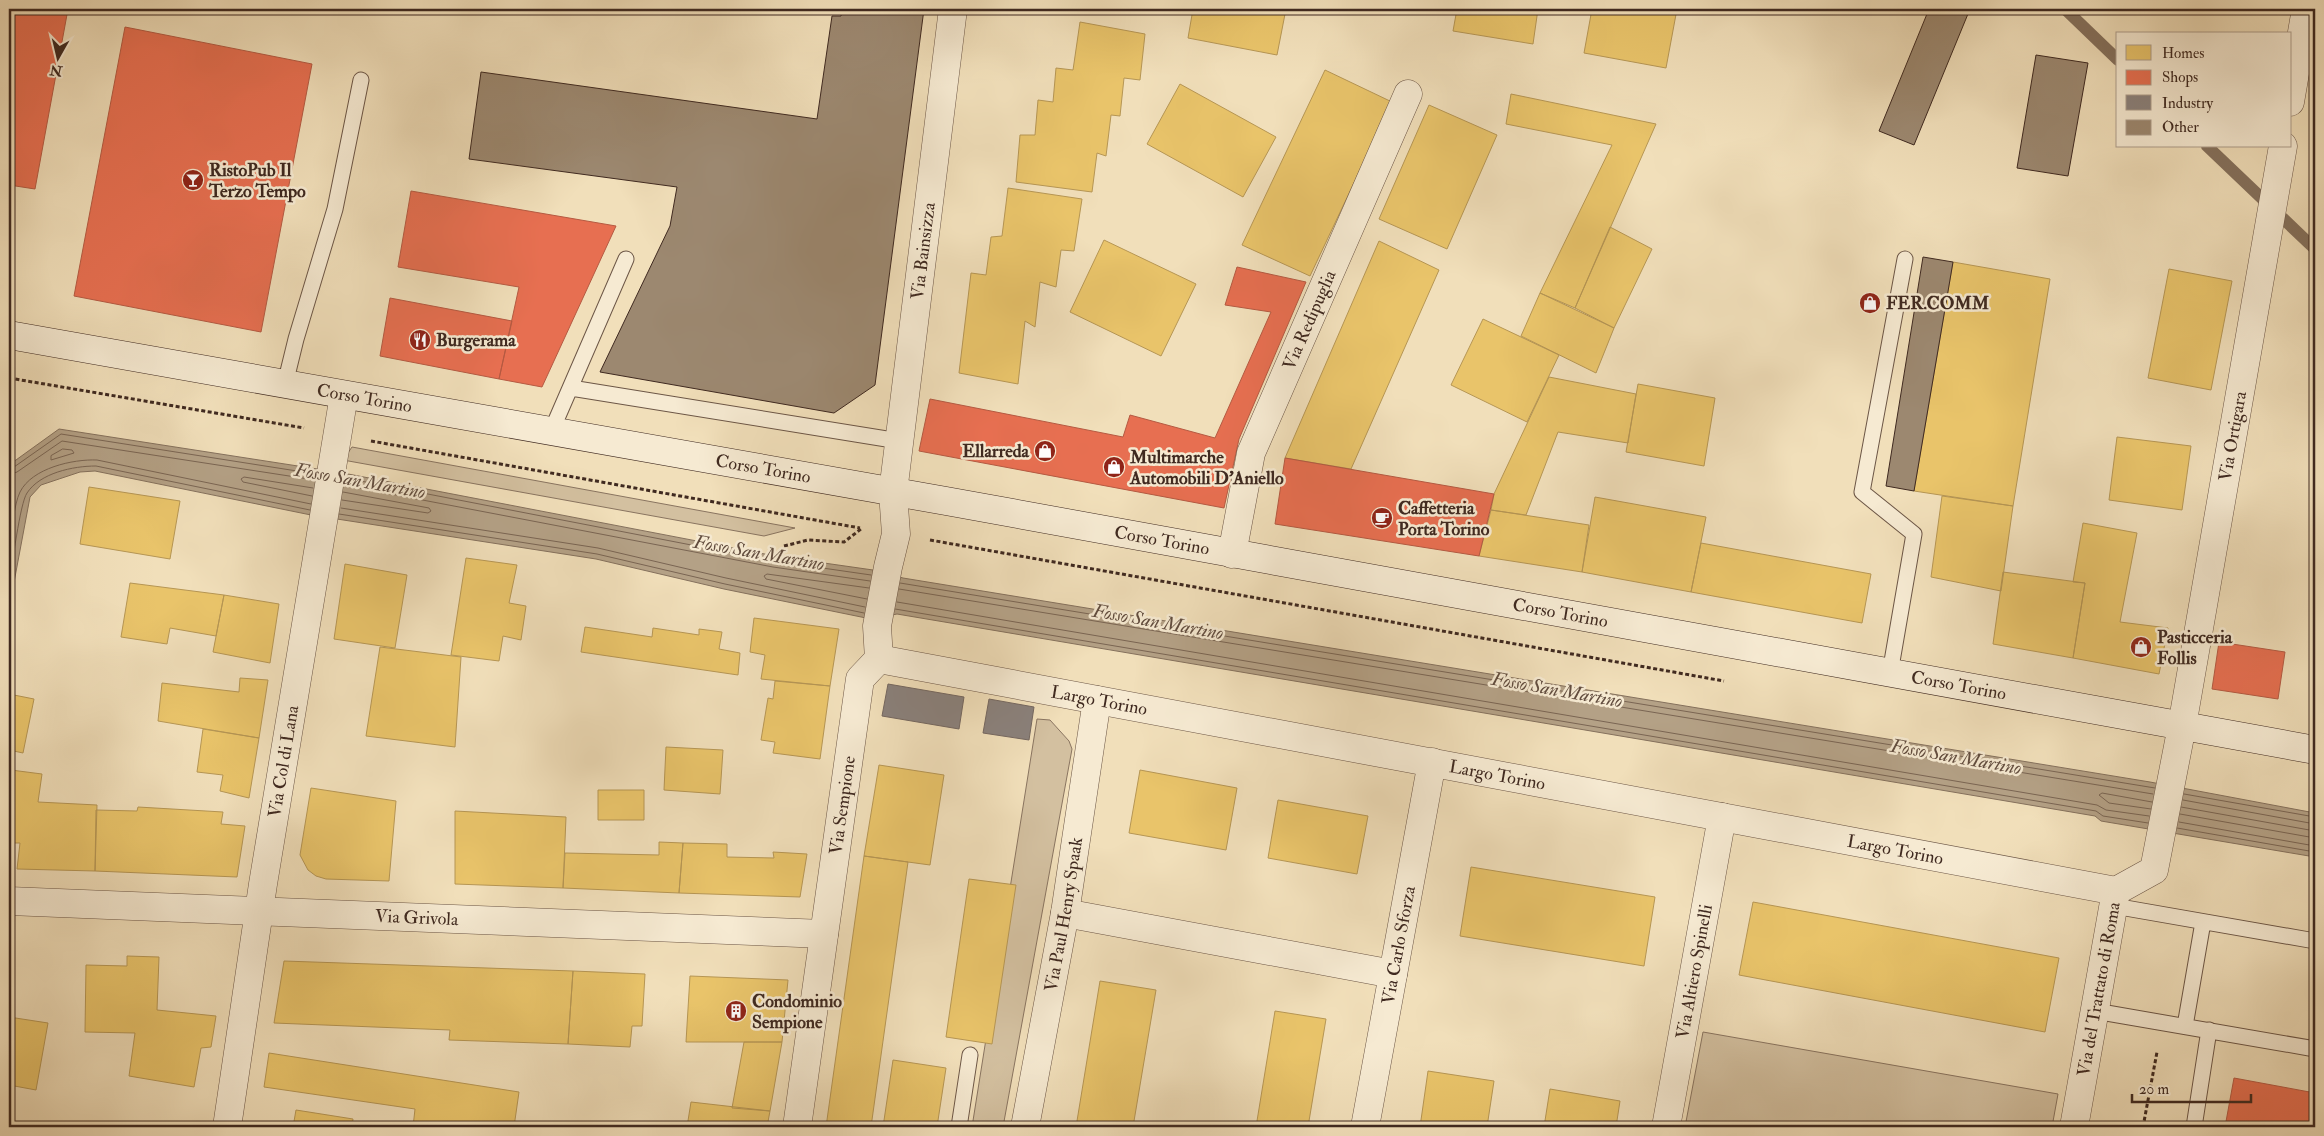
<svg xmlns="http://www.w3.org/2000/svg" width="2324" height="1136" viewBox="0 0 2324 1136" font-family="'IM FELL Double Pica',serif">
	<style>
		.green { fill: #d3c0a0; stroke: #897460 }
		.water { fill: #b4a186; stroke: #85715d }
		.homes { fill: #e9c46a; stroke: #b69654 }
		.shops { fill: #e76f51; stroke: #b55a42 }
		.industry { fill: #8a817c; stroke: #746760 }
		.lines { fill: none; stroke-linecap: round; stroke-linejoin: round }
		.shore { stroke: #7a6553; stroke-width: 1 }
		.stream { stroke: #85715d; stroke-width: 12 }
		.building { fill: #9c8870; stroke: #3f2920 }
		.service-casing { stroke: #6c5646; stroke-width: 17 }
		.minor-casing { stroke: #6c5646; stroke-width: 29 }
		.secondary-casing { stroke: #3f2920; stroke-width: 29 }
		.path { stroke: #3f2920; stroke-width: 3; stroke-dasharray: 4 2.5; stroke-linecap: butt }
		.service { stroke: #f6ead2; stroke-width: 15 }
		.minor { stroke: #f6ead2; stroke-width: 28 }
		.secondary { stroke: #f6ead2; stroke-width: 28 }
		.labels { text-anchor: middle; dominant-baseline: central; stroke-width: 5; stroke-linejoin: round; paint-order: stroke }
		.poi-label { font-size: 18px; font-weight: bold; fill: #3f2920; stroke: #f6ead2; text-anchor: start }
		.street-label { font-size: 18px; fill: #3f2920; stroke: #f6ead2 }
		.water-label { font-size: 19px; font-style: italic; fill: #624d3f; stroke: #f6ead2 }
	</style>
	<rect width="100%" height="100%" fill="#f1dfba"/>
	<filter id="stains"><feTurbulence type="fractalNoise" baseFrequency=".004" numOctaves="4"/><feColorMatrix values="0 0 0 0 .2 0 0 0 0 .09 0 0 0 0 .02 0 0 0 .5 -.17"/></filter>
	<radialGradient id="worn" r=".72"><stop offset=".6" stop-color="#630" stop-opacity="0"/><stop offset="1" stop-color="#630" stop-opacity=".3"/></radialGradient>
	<path class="green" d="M352,447L795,528L764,536L343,460Z
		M1037,719L1050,720L1069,741L1072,749L1003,1127H972Z
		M1703,1032L2058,1094L2052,1127H1685Z"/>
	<path class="water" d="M59,429L343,473L775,556L880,571L903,578L2150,782L2315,813V857L2101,821L2095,816L897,614L871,619L724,589L596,559L311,515L95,471L80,472L41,485L30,497L9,609V465Z"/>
	<path class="homes" d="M1193,9H1286L1277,55L1188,38Z
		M1457,9H1538L1533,44L1453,31Z
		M1592,9H1677L1666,68L1584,53Z
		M1080,22L1145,34L1140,80L1124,78L1120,116L1111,115L1106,156L1097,153L1092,192L1016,182L1020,135H1035L1038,100L1053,102L1056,68L1073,70Z
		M1325,70L1392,102L1310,276L1242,245Z
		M1180,84L1276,137L1243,197L1147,144Z
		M1511,94L1656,124L1575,308L1540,293L1612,145L1506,124Z
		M1429,105L1497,135L1447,249L1379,219Z
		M1008,188L1082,199L1074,251L1061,250L1056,287L1040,282L1035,327L1025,321L1018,384L959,373L971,273L986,275L991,237L1002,236Z
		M1610,227L1652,249L1614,328L1575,308Z
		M1104,240L1196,284L1161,356L1070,312Z
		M1379,241L1439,270L1351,469L1285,458Z
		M1953,262L2050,279L2013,506L1914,491Z
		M2169,269L2232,281L2211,390L2148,378Z
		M1540,293L1614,328L1596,373L1521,336Z
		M1483,319L1559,355L1527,422L1451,385Z
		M1549,377L1636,394L1628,443L1558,432L1526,515L1491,510L1494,494Z
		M1638,384L1715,398L1704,466L1626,452Z
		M2117,437L2191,446L2182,510L2109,500Z
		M89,487L180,501L170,559L80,544Z
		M1942,496L2013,506L2001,591L1931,577Z
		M1595,497L1706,517L1691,592L1582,572Z
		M1491,510L1589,525L1582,572L1479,556Z
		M2083,523L2137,533L2120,622L2168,628L2159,674L2073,658L2085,583L2073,582Z
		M1701,543L1871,574L1862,623L1691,592Z
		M466,558L517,565L509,603L526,606L521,640L503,636L499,661L451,655Z
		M345,564L407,575L395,648L334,639Z
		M2003,572L2085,583L2073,658L1993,644Z
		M130,583L224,595L216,636L170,628L167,644L121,637Z
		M224,595L279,604L270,663L213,652Z
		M754,618L839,629L830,686L761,679L765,655L750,652Z
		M585,627L652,637L653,628L699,635V629L722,632L719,649L740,653L738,675L581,652Z
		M380,647L461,657L455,747L366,736Z
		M240,678L268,680L259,738L158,721L162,683L239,692Z
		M775,681L830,686L820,759L773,753L775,742L761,740L768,698L773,699Z
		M9,694L34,699L23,753L9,750Z
		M203,729L259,738L249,798L220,791L223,775L197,772Z
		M666,747L723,750L720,794L664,790Z
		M879,765L944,775L930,865L864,856Z
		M11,770L42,774L38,802L97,805L95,871L17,869L20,843H9V787Z
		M1140,770L1237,788L1226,850L1129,833Z
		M311,788L396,801L389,881L326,879L316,876L308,870L300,855Z
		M598,790H644V820H598Z
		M1278,800L1368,816L1357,874L1268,858Z
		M138,807L223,812L221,824L245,826L237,877L95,871L96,810L137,811Z
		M455,811L566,817L563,888L455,884Z
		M659,842L683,843L679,893L563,888L565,853L659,855Z
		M683,843L727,844V857L774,858L773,852L807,854L800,897L679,893Z
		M864,856L908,862L871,1127H826Z
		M1471,867L1655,897L1644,966L1460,936Z
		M969,879L1016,885L992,1044L946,1037Z
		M1753,902L2059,958L2045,1032L1739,975Z
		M127,956L159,957L157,1010L216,1016L211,1047L201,1048L194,1087L129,1076L135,1033L85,1032L86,965L127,966Z
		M284,961L573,971L568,1044L449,1040L450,1030L274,1023Z
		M573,971L645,974L642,1026H632L630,1047L568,1044Z
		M690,976L788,980L782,1042H686Z
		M1100,981L1156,990L1133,1127H1076Z
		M1275,1011L1326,1019L1308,1127H1256Z
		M9,1017L48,1023L36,1090L9,1085Z
		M744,1042H782L770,1111L732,1108Z
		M269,1053L519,1092L514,1127H413L415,1109L264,1087Z
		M893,1060L946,1068L937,1127H883Z
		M1428,1071L1494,1081L1487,1127H1420Z
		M1550,1089L1620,1101L1616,1127H1544Z
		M691,1102L770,1111L767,1127H687Z
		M296,1110L353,1119L352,1127H293Z"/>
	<path class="shops" d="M9,9H68L35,189L9,185Z
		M125,27L312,64L261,332L74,296Z
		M411,191L616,226L542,387L499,379L519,287L398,267Z
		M1237,267L1306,282L1239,439L1224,508L919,451L930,399L1123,437L1130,415L1215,438L1271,312L1225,305Z
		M390,298L512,321L499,379L380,356Z
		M1285,458L1494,494L1479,556L1275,524Z
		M2219,642L2285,652L2278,699L2212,689Z
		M2234,1078L2315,1093V1127H2225Z"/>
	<path class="industry" d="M888,684L964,697L959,729L882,716Z
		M989,699L1034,707L1029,740L983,733Z"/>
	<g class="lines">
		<path class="shore" d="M63,449L72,450L74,453L51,460V456Z
			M9,468L14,467L61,434L316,474
			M9,475L17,472L62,441L315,480
			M345,478L774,561L871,575
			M344,485L773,567L870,581
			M312,496L243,482L241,479L244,477L313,488
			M342,500L428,513L431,511L429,508L343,492
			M341,508L598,548L726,578L865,607
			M339,514L597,554L725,584L864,613
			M9,550C11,535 14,504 20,492C32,468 73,459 97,460L311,504
			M900,583L2155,788
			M9,584C12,567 20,503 27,493C40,473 73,466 96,466L310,510
			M899,589L2153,794
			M867,599L766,579L764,576L767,574L869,588
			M897,602L2097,805L2106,810L2149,816
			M895,609L2096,811L2103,816L2148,823
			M2184,794L2315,817
			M2183,800L2315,824
			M2181,807L2315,831
			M2151,809L2109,803L2099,795L2102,793L2152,802
			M2180,814L2315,838
			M2179,822L2315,846
			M2177,828L2315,852"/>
		<path class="stream" d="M2065,9L2118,60
			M2207,146L2315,249"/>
	</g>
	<path class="building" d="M842,9H924L875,385L834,413L600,372L670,226L677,187L469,159L481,72L817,119L832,16H841Z
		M1929,9H1970L1914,145L1879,131Z
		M2036,55L2088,63L2068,176L2017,168Z
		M1923,257L1953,262L1914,491L1886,486Z"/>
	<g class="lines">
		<g class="service-casing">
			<path id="service" d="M285,384L296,339L335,209L361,80
				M571,388L899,441
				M551,432L626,259
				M1890,673L1914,534L1862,492L1905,259
				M2114,906L2315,941
				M2095,1011L2315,1049
				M2185,1026L2203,922
				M959,1127L970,1055
				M2194,1127L2209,1030"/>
		</g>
		<g class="minor-casing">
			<g id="minor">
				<path d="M2290,102L2306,9"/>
				<path id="s1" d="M1232,554L1251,453L1408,94"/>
				<path id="s2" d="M879,659L2116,891"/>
				<path id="s3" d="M9,901L824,934"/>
				<path d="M1065,913L1393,974"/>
				<path id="s4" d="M227,1127L263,884L344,395"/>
				<path id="s5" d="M797,1127L860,679L879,659L877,626L888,567L896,534L893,492L953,9"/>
				<path id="s6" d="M1025,1127L1065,913L1097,700"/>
				<path id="s7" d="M1365,1127L1432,762"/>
				<path id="s8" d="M1666,1127L1722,817"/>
				<path id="s9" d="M2074,1127L2116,891L2154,870L2182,726L2283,146"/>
			</g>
		</g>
		<g class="secondary-casing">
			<g id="secondary">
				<path id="s10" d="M9,335L946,501L2315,750"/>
			</g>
		</g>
		<path class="path" d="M9,378L304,428
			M371,441L860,528
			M930,540L1724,681
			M784,546L808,540L844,542L861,529
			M2143,1127L2157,1052"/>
		<use href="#service" class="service"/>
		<use href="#minor" class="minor"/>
		<use href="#secondary" class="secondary"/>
	</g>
	<defs>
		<g id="bar-disc" transform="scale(1.125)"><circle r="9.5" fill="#8f2418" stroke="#f6ead2"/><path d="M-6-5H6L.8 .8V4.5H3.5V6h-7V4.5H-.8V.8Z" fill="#fff"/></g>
		<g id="shop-disc" transform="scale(1.125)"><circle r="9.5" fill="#8f2418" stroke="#f6ead2"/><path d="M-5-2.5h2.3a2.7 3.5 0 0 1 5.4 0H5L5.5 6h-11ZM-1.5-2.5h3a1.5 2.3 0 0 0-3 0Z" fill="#fff"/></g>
		<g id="restaurant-disc" transform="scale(1.125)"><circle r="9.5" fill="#8f2418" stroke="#f6ead2"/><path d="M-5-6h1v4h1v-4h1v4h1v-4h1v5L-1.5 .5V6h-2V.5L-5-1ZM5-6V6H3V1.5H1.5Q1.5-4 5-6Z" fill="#fff"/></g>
		<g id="cafe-disc" transform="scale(1.125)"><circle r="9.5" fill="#8f2418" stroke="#f6ead2"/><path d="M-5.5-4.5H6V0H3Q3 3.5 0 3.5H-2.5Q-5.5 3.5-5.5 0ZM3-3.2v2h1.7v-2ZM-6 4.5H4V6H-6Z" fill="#fff"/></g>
		<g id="building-disc" transform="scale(1.125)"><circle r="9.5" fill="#8f2418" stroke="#f6ead2"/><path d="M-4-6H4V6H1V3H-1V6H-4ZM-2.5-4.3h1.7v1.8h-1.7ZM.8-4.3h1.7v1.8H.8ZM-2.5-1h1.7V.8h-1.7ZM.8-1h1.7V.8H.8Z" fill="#fff"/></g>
	</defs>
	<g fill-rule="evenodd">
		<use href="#bar-disc" x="193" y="180"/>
		<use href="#shop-disc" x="1870" y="303"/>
		<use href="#restaurant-disc" x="420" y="340"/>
		<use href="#shop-disc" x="1045" y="451"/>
		<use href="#shop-disc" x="1114" y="467"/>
		<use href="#cafe-disc" x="1382" y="518"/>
		<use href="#shop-disc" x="2141" y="647"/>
		<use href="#building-disc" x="736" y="1011"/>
	</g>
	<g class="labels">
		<g class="poi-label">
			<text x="209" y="170">RistoPub Il<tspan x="209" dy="21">Terzo Tempo</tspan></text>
			<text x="1886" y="303">FER.COMM</text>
			<text x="436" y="340">Burgerama</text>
			<text x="1029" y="451" text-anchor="end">Ellarreda</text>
			<text x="1130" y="457">Multimarche<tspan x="1130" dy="21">Automobili D'Aniello</tspan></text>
			<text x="1398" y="508">Caffetteria<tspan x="1398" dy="21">Porta Torino</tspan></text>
			<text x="2157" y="637">Pasticceria<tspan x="2157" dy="21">Follis</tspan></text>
			<text x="752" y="1001">Condominio<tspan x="752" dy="21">Sempione</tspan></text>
		</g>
		<g class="street-label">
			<text stroke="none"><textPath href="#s5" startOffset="892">Via Bainsizza</textPath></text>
			<text stroke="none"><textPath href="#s1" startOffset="248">Via Redipuglia</textPath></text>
			<text stroke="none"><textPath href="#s10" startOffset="361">Corso Torino</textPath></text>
			<text stroke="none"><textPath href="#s9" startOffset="724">Via Ortigara</textPath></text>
			<text stroke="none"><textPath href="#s10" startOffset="766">Corso Torino</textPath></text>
			<text stroke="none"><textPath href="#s10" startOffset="1171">Corso Torino</textPath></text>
			<text stroke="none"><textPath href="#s10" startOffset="1576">Corso Torino</textPath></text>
			<text stroke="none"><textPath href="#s10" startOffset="1981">Corso Torino</textPath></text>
			<text stroke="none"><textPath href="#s2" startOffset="224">Largo Torino</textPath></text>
			<text stroke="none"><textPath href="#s4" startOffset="370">Via Col di Lana</textPath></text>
			<text stroke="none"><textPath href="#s2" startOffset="629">Largo Torino</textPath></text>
			<text stroke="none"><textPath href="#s5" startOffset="325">Via Sempione</textPath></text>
			<text stroke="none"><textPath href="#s2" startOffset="1034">Largo Torino</textPath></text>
			<text stroke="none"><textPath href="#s6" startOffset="216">Via Paul Henry Spaak</textPath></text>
			<text stroke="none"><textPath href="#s3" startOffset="408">Via Grivola</textPath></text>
			<text stroke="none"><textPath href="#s7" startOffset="185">Via Carlo Sforza</textPath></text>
			<text stroke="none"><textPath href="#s8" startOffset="158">Via Altiero Spinelli</textPath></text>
			<text stroke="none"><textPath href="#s9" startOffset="140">Via del Trattato di Roma</textPath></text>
		</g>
		<g class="water-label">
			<text transform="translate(360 481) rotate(10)">Fosso San Martino</text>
			<text transform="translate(759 553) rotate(10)">Fosso San Martino</text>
			<text transform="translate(1158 622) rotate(10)">Fosso San Martino</text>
			<text transform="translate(1557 690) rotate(10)">Fosso San Martino</text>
			<text transform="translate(1956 757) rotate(10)">Fosso San Martino</text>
		</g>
	</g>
	<rect width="2324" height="1136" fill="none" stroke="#f1dfba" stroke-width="30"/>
	<rect x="10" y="10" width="2304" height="1116" fill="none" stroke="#3f2920" stroke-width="2.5"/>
	<rect x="15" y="15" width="2294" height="1106" fill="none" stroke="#3f2920"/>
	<rect x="2116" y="32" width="175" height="115" fill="#f6ead2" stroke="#ad9d8b"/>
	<rect x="2126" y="45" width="25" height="15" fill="#e9c46a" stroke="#ad9d8b"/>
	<text x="2162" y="58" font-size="15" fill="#3f2920">Homes</text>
	<rect x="2126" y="70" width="25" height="15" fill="#e76f51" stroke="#ad9d8b"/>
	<text x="2162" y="82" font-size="15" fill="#3f2920">Shops</text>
	<rect x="2126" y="95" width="25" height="15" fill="#8a817c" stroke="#ad9d8b"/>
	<text x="2162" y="108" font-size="15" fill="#3f2920">Industry</text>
	<rect x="2126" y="120" width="25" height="15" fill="#9c8870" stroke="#ad9d8b"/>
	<text x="2162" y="132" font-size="15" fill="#3f2920">Other</text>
	<g transform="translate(58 58) rotate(188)" stroke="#f6ead2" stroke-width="4" paint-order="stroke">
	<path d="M0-4L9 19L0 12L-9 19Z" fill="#3f2920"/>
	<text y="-8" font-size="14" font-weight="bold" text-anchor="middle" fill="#3f2920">N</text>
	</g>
	<path d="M2132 1094v8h119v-8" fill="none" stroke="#3f2920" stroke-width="2.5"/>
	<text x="2139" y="1094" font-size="15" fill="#3f2920" stroke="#f6ead2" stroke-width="4" paint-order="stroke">20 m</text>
	<rect width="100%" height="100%" filter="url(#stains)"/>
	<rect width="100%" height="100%" fill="url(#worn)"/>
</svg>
